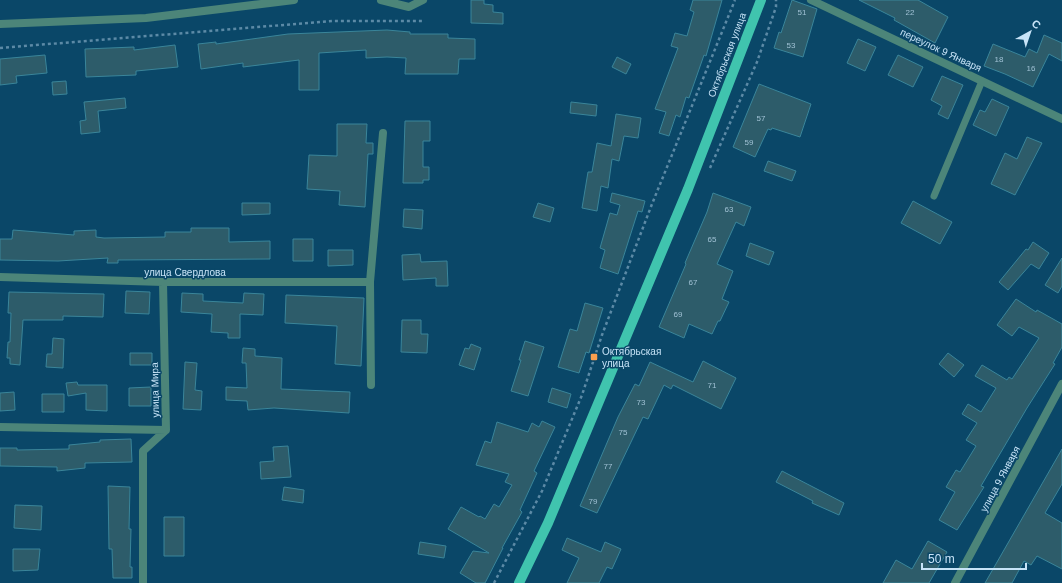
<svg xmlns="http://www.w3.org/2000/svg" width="1062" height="583" viewBox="0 0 1062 583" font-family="Helvetica,sans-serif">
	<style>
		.building { fill: #2d5c6a; stroke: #3a859a }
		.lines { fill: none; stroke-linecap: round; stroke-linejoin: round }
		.path { stroke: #5c8aa6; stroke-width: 2.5; stroke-dasharray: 3 3; stroke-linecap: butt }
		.lane { stroke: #4c8579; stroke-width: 7 }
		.street { stroke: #4c8579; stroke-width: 8 }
		.primary { stroke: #40c4ae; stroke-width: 10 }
		.poi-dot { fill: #fa9f4f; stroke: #0a4768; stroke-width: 1.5 }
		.labels { text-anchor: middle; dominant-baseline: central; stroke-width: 3; stroke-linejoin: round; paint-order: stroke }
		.number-label { font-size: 8px; fill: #a0c1d4 }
		.street-label { font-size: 10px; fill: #c7e3f7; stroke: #0a4768 }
		.poi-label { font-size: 10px; fill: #c7e3f7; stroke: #0a4768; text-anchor: start }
	</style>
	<rect width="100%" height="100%" fill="#0a4768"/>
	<path class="building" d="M471,0H484V4L493,5V12L503,13V24L471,23Z
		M693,0H722L706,56L704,55L689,98L686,97L680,117L676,115L669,136L659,133L666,112L655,109L678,48L671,46L675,33L687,36L694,12L690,10Z
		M792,0L817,9L803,57L774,48L779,32L781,33Z
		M859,0H918L948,17L935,43L894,20L895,18Z
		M387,30L410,32V34H448V38L475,39V59H459L458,74H405L406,58L387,57L366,58V50L319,53V90H299V60L243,67V63L201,69L198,44L216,42V44L288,34Z
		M1044,35L1062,43V61L1049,54L1033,87L1005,74L984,66L993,44L1025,57L1029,49L1037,53Z
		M858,39L876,47L865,71L847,63Z
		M175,45L178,67L136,71V75L86,77L85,49L134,47V50Z
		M45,55L47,73L16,76L17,83L0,85V59Z
		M898,55L923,67L913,87L888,75Z
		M617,57L631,64L626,74L612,67Z
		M942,76L963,85L948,119L938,114L942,106L931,100Z
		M66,81L67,94L53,95L52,82Z
		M759,84L811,104L800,137L772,128L771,130L768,129L755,157L733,147Z
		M125,98L126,108L98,111L100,132L81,134L80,121L86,120L84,102Z
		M992,99L1009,107L996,136L973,125L980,110L985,112Z
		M571,102L597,105L596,116L570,113Z
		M616,114L641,118L638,138L624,136L619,161L612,159L608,188L601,186L597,211L582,208L588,172H592L597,143L611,146Z
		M405,121H430V141H423V167H429V180H423V183H403Z
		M337,124H367L366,143H373V154H368L365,207L339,205L340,191L307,189L309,155L337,156Z
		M1027,137L1042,143L1015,195L991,184L1005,153L1017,159Z
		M768,161L796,171L792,181L764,171Z
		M612,193L645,201L642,212L638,211L618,274L600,268L605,250L600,248L610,213L617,215L620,205L610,202Z
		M713,193L751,207L744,226L736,222L717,264L733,271L722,299L729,302L720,321H718L712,334L689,324L684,338L659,327L686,264L685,263L707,212Z
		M913,201L952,222L940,244L901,223Z
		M242,203H270V214L242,215Z
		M538,203L554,208L550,222L533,217Z
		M404,209L423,210L422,229L403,227Z
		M191,228H229V242L270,241V259L118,260V263H107L108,258L58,261L0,260V239H12L13,230L74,235V231L96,230V237L104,238L165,237V232H191Z
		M293,239H313V261H293Z
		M1033,242L1049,253L1039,269L1031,264L1008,290L999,282L1026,249L1028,250Z
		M750,243L774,252L769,265L746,256Z
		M328,250H353V265L328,266Z
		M420,254L421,262L447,261L448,286H436V278L403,280L402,255Z
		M1062,258V286L1058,293L1045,285Z
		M126,291L150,292L149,314L125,313Z
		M9,292L104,294L103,317L63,316V320H23L20,365L10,364V358H7L8,342H10L11,313H8Z
		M182,293L203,294V301L243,303L244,293L264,294L263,315L240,314V338H228V333L211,332L212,314L181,312Z
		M286,295L364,298L361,366L335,364L337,326L285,323Z
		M1016,299L1036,312L1037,310L1062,324V347L1053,363L1055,364L1027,408L981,486L984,487L957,530L939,520L955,492L946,487L956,470L960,472L976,446L966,440L977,423L962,414L968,404L981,412L996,388L975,376L982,365L1007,380L1009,377L1012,379L1039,338L1019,327L1012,336L997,325Z
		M585,303L603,308L589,353L586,352L579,373L558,367L570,329L577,331Z
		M402,320H421V334H428L427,353L401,352Z
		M53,338L64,339L63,368L46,367L47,354H52Z
		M525,341L544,347L528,396L511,391L521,360H519Z
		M471,344L481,348L474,370L459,365L465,348L469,349Z
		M243,348L255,349V356L282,358L281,389L350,392L349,413L274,408L248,410L247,401L226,400V387L247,388L246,363H242Z
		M130,353H152V365H130Z
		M948,353L964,365L954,377L939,364Z
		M703,361L736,378L721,409L673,385L671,389L664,385L648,419L643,417L597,513L580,506L618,417L635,384L639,386L650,362L693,382Z
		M185,362L197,363L195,390L202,391L201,410L183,409Z
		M77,382L78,385H107V411L86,410V393L68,396L66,383Z
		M151,387V406H129V388Z
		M552,388L571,394L567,408L548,402Z
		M14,392L15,410L0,411V393Z
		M42,394H64V412H42Z
		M542,421L555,427L534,471L537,473L520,510L522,512L502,548H503L485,583H476L460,573L473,551L489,553L448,529L461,507L479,517L480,516L485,519L494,504L499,507L512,485L505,482L509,474L476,465L485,441L491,443L497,422L528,432L532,423L539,427Z
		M131,439L132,462L85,463V468L57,471V467L0,466V448H17V450L69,449V445L100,442V440Z
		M288,446L291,477L261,479L260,462L274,461L273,447Z
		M1062,449V484L1045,513L1062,523V569L1037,556L1031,565L1024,561L1012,583H985Z
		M782,471L844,503L839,515L812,503L813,501L776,482Z
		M108,486L130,487L129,529H131L130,567H132V578H113L112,549H109Z
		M284,487L304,490L303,503L282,500Z
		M15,505L42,506L41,530L14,528Z
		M164,517H184V556H164Z
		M567,538L601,552L605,542L621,549L612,569L607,567L599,583H567L579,558L562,550Z
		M928,541L947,552L929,583H883L896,560L912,569Z
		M420,542L446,546L444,558L418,554Z
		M13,549H40L38,570L13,571Z"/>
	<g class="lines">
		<path class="path" d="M0,48L332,21H424
			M710,168L757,62L776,7V0
			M494,583L542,491L582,395L602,335L652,204L735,0"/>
		<path class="lane" d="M934,196L982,81"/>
		<path class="street" d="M381,0L409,7L423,0
			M811,0L1062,119
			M0,24L146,18L294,0
			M0,277L163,282H370
			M371,385L370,282L383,133
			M0,427L166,430
			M143,583V451L166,430L163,282
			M955,583L1062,384"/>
		<path class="primary" d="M519,583L548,523L688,189L761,0"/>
	</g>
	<rect class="poi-dot" x="590" y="353" width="8" height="8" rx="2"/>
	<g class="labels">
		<g class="number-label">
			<text x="802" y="12">51</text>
			<text x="910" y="12">22</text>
			<text x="791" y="45">53</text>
			<text x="999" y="59">18</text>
			<text x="1031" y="68">16</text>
			<text x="761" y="118">57</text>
			<text x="749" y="142">59</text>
			<text x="729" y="209">63</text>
			<text x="712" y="239">65</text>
			<text x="693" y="282">67</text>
			<text x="678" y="314">69</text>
			<text x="712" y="385">71</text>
			<text x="641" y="402">73</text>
			<text x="623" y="432">75</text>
			<text x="608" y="466">77</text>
			<text x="593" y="501">79</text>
		</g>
		<g class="street-label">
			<text transform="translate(941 50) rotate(25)">переулок 9 Января</text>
			<text transform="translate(727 55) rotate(-69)">Октябрьская улица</text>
			<text x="185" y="272">улица Свердлова</text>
			<text transform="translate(155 390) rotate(-91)">улица Мира</text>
			<text transform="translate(1000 479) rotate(-62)">улица 9 Января</text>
		</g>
		<g class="poi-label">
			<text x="602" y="351">Октябрьская<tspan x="602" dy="12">улица</tspan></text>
		</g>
	</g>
	<g transform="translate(1030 32) rotate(40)" stroke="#0a4768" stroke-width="3" paint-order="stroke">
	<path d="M0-3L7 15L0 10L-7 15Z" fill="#c7e3f7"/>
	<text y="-6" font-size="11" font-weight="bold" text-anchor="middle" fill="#c7e3f7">С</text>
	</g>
	<path d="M922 563v6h104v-6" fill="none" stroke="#c7e3f7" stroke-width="2"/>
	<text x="928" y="563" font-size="12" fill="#c7e3f7" stroke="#0a4768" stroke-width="3" paint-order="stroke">50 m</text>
</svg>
